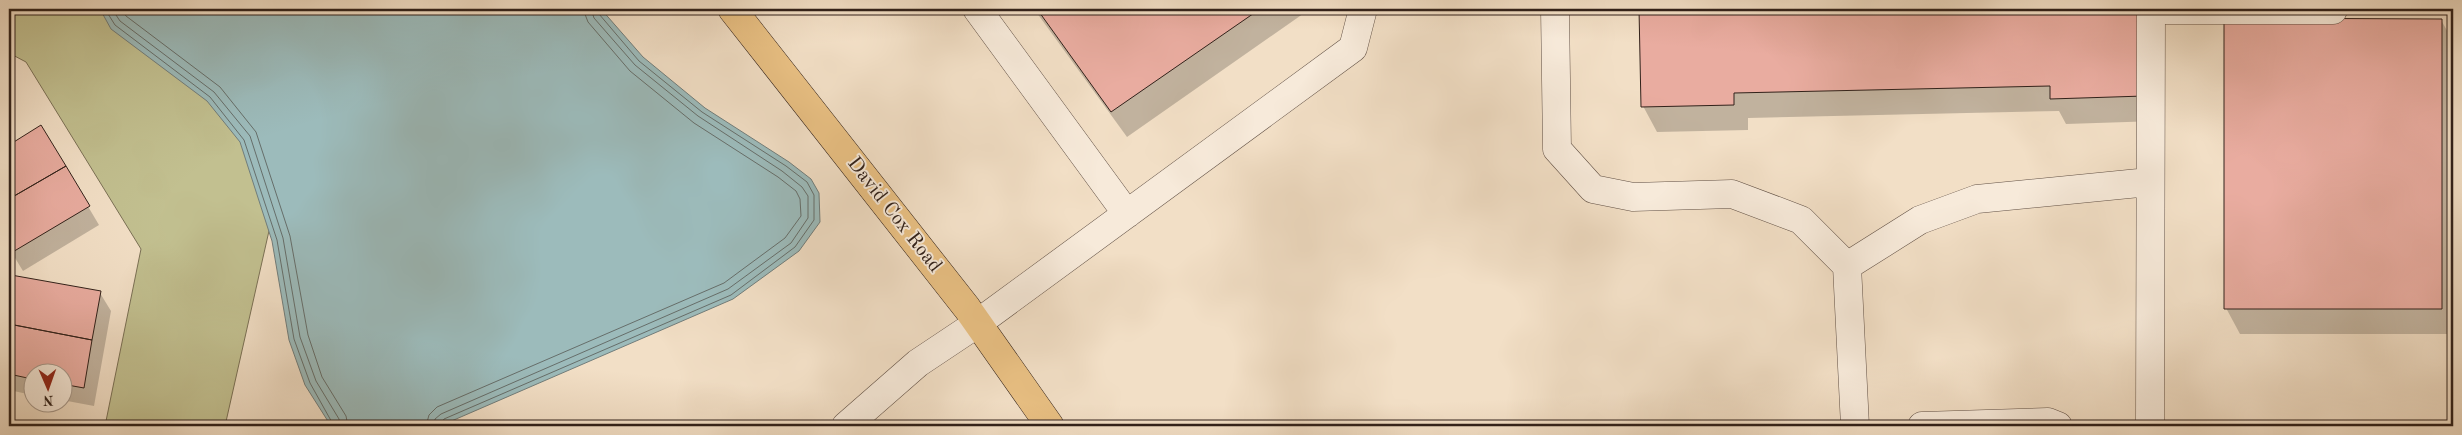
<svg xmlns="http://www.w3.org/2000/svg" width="2462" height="435" viewBox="0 0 2462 435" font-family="'Old Standard TT',serif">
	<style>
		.green { fill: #c2c090; stroke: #7a7055 }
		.water { fill: #9cbbbb; stroke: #717d7b }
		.shadow { fill: #0003 }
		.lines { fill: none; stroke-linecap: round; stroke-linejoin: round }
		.shore { stroke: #666e6a; stroke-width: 1 }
		.building { fill: #e9aca0; stroke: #31211a }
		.minor-casing { stroke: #615045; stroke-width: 29 }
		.major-casing { stroke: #31211a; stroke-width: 29 }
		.minor { stroke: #f7eada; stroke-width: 28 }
		.major { stroke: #e9c083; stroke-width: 28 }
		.labels { text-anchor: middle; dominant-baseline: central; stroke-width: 4; stroke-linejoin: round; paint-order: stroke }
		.street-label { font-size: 20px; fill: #31211a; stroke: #f7eada }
	</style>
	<rect width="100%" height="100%" fill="#f2dfc6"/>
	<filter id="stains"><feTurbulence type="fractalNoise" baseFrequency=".004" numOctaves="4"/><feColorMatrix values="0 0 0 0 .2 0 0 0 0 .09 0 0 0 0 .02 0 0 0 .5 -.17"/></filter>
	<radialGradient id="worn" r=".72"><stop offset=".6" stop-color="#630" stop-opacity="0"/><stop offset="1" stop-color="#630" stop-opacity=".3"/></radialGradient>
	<path class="green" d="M9,9H319L225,426H105L141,249L26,62L9,53Z"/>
	<path class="water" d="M100,9H601L643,57L705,108L789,162L811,179L819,193L820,222L799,251L733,299L440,426H331L305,385L289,340L272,241L240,142L207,101L111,29Z"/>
	<path class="shadow" d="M1034,9H1310L1127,137Z
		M1640,9H2155L2158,121L2066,124L2059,111L1748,118V130L1657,132L1643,106Z
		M2441,20L2453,41V334H2240L2226,308Z
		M41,127L99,225L23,271L9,248V146Z
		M12,277L100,293L111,311L94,406L62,400V372H32V395L9,390V296Z"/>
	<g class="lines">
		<path class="shore" d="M105,9L115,25L210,97L244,140L277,240L294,339L310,383L334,426
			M112,9L120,21L214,92L250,136L283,238L300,337L316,381L339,419L340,426
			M121,9L126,16L220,87L256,132L290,236L308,335L322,377L346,416L348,426
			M426,426L429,415L437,407L724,283L785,238L801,216L800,199L796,191L778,177L694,123L630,71L588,22L583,9
			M434,426L435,419L441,414L728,289L791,243L808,218V196L802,187L782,171L698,116L635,65L594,18L591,9
			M440,426L444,419L731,295L795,247L814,220V195L807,182L786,166L702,112L639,61L599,14L597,9"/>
	</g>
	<path class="building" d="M1037,9H1260L1111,112Z
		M1639,9H2142L2144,96L2050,99V86L1734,93V105L1641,107Z
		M2224,18L2442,19V309H2224Z
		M41,125L66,166L9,199V145Z
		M66,166L90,206L11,253L9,250V199Z
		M11,275L101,291L92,340L9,324V289Z
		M9,324L92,340L84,388L62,384V372H32V379L9,374Z"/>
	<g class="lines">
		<g class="minor-casing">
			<path id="minor" d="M977,9L1127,214
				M1555,9L1557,149L1593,189L1633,197L1732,194L1801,220L1847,266L1855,426
				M2151,10H2333
				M1847,266L1920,220L1977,199L2149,182
				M846,426L918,363L978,323L1353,48L1363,9
				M1922,426L2048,422L2058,426
				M2150,426L2151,9"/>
		</g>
		<g class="major-casing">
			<path id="major" d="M732,9L967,308L1050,426"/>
		</g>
		<use href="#minor" class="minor"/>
		<use href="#major" class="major"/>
	</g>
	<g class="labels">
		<g class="street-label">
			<text transform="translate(894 215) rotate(52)">David Cox Road</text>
		</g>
	</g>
	<rect width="2462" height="435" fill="none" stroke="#f2dfc6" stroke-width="30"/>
	<rect x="10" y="10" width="2442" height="415" fill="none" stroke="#31211a" stroke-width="2.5"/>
	<rect x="15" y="15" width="2432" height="405" fill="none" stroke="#31211a"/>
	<g transform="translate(48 388) rotate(178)"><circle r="24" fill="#f7eada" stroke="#a89a8d"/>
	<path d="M0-4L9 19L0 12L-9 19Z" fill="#8f2418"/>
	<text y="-8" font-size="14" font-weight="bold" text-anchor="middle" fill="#31211a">N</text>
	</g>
	<rect width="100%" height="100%" filter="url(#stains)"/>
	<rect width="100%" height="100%" fill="url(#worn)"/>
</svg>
